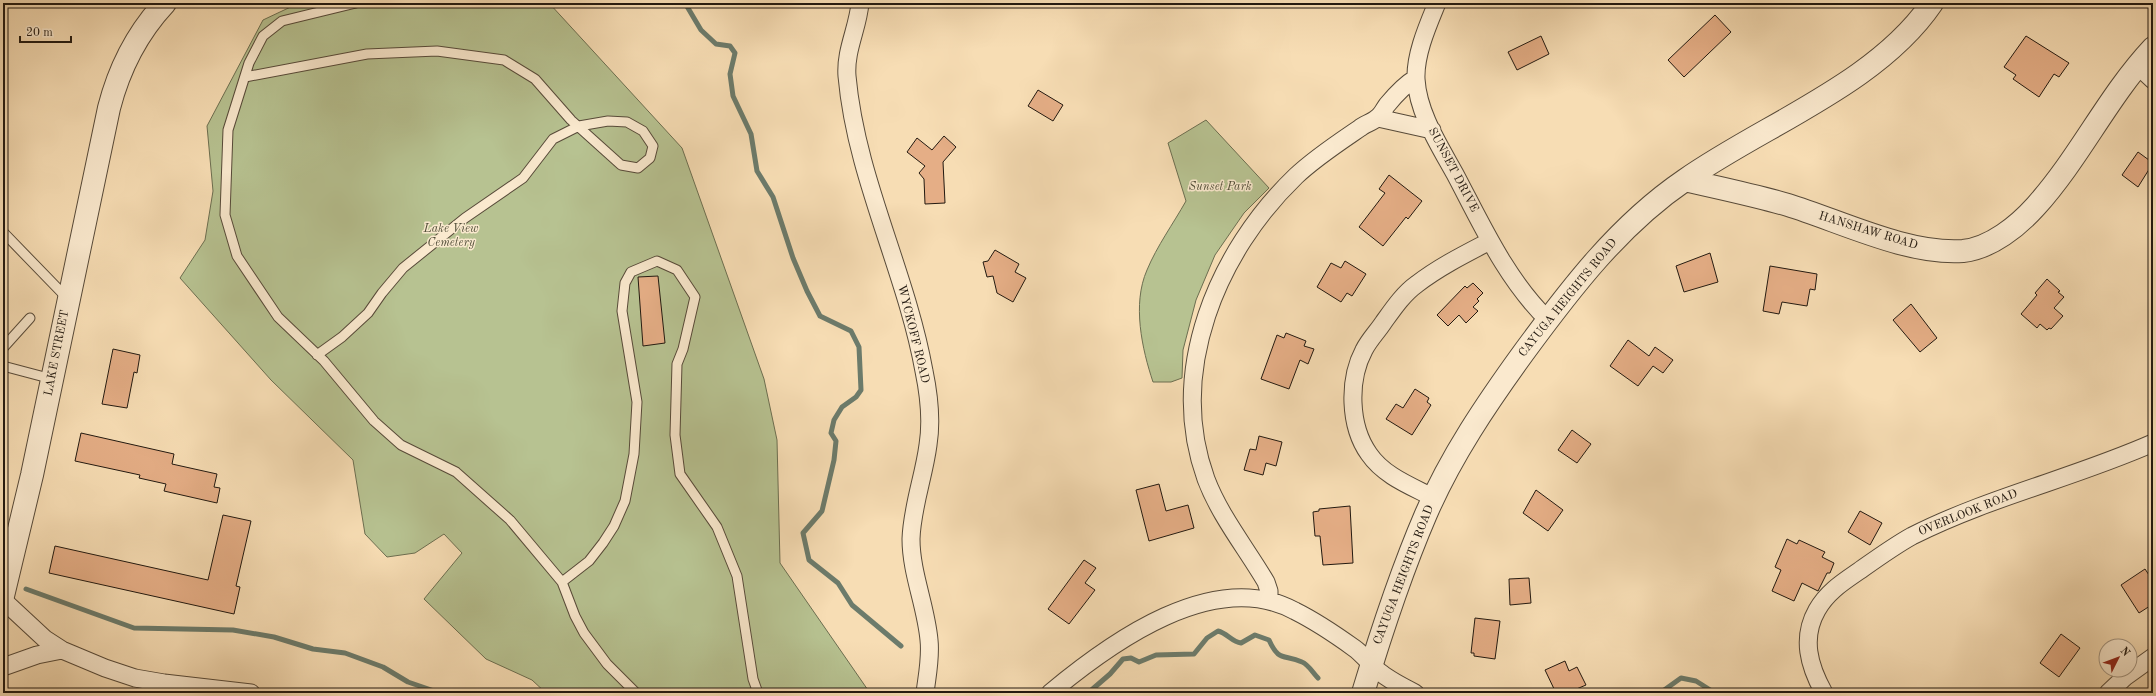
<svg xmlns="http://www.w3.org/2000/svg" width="2156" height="696" viewBox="0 0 2156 696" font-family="'Old Standard TT',serif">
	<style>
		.green { fill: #b7c291; stroke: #6c6e50 }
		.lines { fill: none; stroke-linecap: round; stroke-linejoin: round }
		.stream { stroke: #6c7b6b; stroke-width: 5 }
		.building { fill: #e5ae86; stroke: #221910 }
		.service-casing { stroke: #574a39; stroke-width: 11 }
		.minor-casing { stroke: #574a39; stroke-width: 19 }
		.tertiary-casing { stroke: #574a39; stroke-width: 24 }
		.service { stroke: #fae9ce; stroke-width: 9 }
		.minor { stroke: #fae9ce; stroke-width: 17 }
		.tertiary { stroke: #fae9ce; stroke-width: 22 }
		.labels { text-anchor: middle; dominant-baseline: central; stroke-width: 3; stroke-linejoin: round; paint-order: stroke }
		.street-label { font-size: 12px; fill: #221910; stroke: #fae9ce }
		.park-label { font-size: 12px; font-style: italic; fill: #4f4c37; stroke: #fae9ce }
	</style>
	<rect width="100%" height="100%" fill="#f7ddb4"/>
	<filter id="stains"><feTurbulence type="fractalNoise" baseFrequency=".005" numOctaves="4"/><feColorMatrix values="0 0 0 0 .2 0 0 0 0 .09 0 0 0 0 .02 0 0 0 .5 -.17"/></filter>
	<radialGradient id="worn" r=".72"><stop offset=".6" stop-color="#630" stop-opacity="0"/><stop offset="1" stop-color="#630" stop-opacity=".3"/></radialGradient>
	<path class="green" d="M299,3H549L682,148L764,379L777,440L780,563L870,693H546L532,680L486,659L424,599L462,553L444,534L415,553L387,557L365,534L353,460L271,380L180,278L205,240L213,191L207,126L263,20Z
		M1206,120L1269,188L1244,213L1215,255L1196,300L1183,350L1182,378L1171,382H1153C1142,349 1132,304 1147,270C1157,246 1173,224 1186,201L1168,143Z"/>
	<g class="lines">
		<path class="stream" d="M685,3L701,30L716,44L730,46L735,53L730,74L733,96L751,134L757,171L773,197L793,258L807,291L820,316L851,331L859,347L861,390L856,397L842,407L834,420L831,433L836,441L834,460L822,511L803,533L809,560L838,583L852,605L901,646
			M26,589L134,628L233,630L274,637L313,649L345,653L383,667L408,682L440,693
			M1088,693L1110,674L1123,659L1131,658L1139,662L1156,655L1194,654L1207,638L1218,631C1227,633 1232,642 1241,643L1255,635L1269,640C1279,662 1283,654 1302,662C1308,664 1313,673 1318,678
			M1660,693L1681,678L1696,681L1715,693"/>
	</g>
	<path class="building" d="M1715,15L1731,32L1684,77L1668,60Z
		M1541,36L1549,54L1517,70L1508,52Z
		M2026,36L2069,63L2059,77L2054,74L2039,97L2013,79L2016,75L2004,67Z
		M1038,90L1063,105L1053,121L1028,106Z
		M944,136L956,147L943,162L945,203L925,204L924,179L919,173L925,166L907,152L917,138L932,150Z
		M2138,152L2153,163L2138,187L2122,175Z
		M1389,175L1422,201L1408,219L1406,217L1383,246L1359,227L1385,193L1379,189Z
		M995,250L1019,264L1015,272L1026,278L1013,302L997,293L993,276L987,277L983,262L988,261Z
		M1710,253L1718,282L1684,292L1676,266Z
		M1345,261L1366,274L1352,296L1347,293L1341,302L1317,287L1331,263L1341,268Z
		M1770,266L1817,274L1815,290L1810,289L1807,306L1782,302L1779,314L1763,311Z
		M658,276L665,343L643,346L638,277Z
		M2047,279L2060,291L2058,292L2064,297L2054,308L2063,316L2051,329L2049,328L2047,330L2040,324L2037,328L2021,314L2037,295L2035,293Z
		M1473,283L1483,293L1477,299L1479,301L1473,307L1478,311L1466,323L1459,315L1448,326L1437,315L1465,286L1467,288Z
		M1911,304L1937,338L1920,352L1893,320Z
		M1286,333L1306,341L1304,346L1314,349L1308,364L1300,360L1289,389L1261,379L1277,335L1284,338Z
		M1628,340L1649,356L1655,347L1673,360L1663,373L1653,366L1638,386L1610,366Z
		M113,349L140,355L137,373L134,372L127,408L102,404Z
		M1415,389L1429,398L1427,402L1431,405L1412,435L1386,419L1396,404L1403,408Z
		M1572,430L1591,444L1577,463L1558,450Z
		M81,433L174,454L172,464L217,474L214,487L220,488L217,503L164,491L166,484L139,478L140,475L75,461Z
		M1259,436L1282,442L1276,466L1266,463L1263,475L1244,470L1250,449L1256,450Z
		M1159,484L1166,511L1188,505L1194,528L1149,541L1136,490Z
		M1536,490L1563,510L1548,531L1523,513Z
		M1350,506L1353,563L1323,565L1320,536H1315L1313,512L1319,511V509Z
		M1860,511L1882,523L1870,545L1848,532Z
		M223,515L251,521L236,586L240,587L234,614L49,573L55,546L208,580Z
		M1787,539L1797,544L1799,540L1825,552L1822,557L1834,563L1830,573H1827L1818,591L1802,583L1794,601L1772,591L1781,570L1775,567Z
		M1084,560L1096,568L1085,583L1095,590L1069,624L1048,609Z
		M2145,569L2153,581V604L2139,613L2121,585Z
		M1529,578L1531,603L1510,605L1509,579Z
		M1475,618L1500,621L1495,659L1474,656V653H1471Z
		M2061,634L2080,648L2059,677L2040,663Z
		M1565,661L1569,671L1577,667L1586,685L1567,693H1556L1545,670Z"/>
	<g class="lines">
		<g class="service-casing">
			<path id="service" d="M356,3L282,21L263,36L249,63L228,130L225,215L237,256L278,317L324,361L374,421L401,445L456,472L510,520L562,582L575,616L584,633L607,664L636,693
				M245,77L367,54L437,51L504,60L535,79L571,120L621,165L638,168L650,158L653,146L643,131L627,122L608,121L579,126L553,139L523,178L465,218L403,268L382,293L368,313L342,337L317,355
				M3,232L67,298
				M3,348L30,318
				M3,366L52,379
				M562,582L589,561L603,543L614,526L625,501L634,454L637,402L622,311L625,283L631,272L657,261L677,270L695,297L683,349L677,364L675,435L680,474L717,527L737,576L753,679L758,693"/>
		</g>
		<g class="minor-casing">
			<path id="minor" d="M860,3C858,28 845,50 847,76C856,178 906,271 924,371C929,395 932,420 928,445C924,476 912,507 911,539C911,573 926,606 929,640C931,658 927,676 925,693
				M1437,3C1428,25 1415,54 1416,79C1418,113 1439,145 1455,174C1482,225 1506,279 1548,320
				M2137,65L2153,80
				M1378,118L1432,130
				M1434,498C1411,486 1384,476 1369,454C1349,426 1348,380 1364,350C1369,340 1377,332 1383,323C1393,309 1403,294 1417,284C1439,267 1465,254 1490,241
				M3,600L45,639L62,650L105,668L135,678L164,683L251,693
				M1269,600V591L1266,582C1246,548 1220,516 1206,479C1167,371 1217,252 1296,176C1315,158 1338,143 1360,128C1365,124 1373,122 1378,117C1382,114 1384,109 1387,105C1396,94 1404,85 1416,78
				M3,667L37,655L62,650
				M1050,693C1110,643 1214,567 1295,611C1315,621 1336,635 1354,648C1364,655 1371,666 1381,673C1391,681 1403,687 1415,693
				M1824,693C1809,666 1801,638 1817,610C1827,592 1843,582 1859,571C1876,559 1894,546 1912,536C1989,497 2074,478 2153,443
				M2108,693L2125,677L2153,657"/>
		</g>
		<g class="tertiary-casing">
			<path id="tertiary" d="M1685,180C1719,188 1754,195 1788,205C1840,221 1908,255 1963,251C1991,248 2018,226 2036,206C2080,157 2108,96 2153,48
				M3,596L32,475L109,108C119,69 137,33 165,3
				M1363,693C1381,633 1401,572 1426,514C1451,456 1487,403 1524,352C1571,288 1619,225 1685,180C1763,125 1877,84 1932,3"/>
		</g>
		<use href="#service" class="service"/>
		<use href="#minor" class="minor"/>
		<use href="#tertiary" class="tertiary"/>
	</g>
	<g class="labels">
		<g class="street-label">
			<text transform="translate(1453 170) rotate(62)">SUNSET DRIVE</text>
			<text transform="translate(1868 231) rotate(17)">HANSHAW ROAD</text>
			<text transform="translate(1568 298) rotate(-51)">CAYUGA HEIGHTS ROAD</text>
			<text transform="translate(913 334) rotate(76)">WYCKOFF ROAD</text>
			<text transform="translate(57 353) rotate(-79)">LAKE STREET</text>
			<text transform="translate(1968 513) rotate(-22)">OVERLOOK ROAD</text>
			<text transform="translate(1404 575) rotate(-69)">CAYUGA HEIGHTS ROAD</text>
		</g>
		<g class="park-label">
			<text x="1220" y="187">Sunset Park</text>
			<text x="451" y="229">Lake View<tspan x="451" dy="14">Cemetery</tspan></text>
		</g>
	</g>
	<rect width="2156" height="696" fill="none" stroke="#f7ddb4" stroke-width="16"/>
	<rect x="4" y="4" width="2148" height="688" fill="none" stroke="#221910" stroke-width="2"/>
	<rect x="8" y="8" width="2140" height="680" fill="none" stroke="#221910"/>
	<g transform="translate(2118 658) rotate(48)"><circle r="19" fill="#fae9ce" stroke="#a49682"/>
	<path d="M0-3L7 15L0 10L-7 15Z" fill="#8f2418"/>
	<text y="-6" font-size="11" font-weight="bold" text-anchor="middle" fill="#221910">N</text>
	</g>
	<path d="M20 36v6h51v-6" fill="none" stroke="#221910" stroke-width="2"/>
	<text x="26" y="36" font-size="12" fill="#221910" stroke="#fae9ce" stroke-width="3" paint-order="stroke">20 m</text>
	<rect width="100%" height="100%" filter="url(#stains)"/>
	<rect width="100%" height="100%" fill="url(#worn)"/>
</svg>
